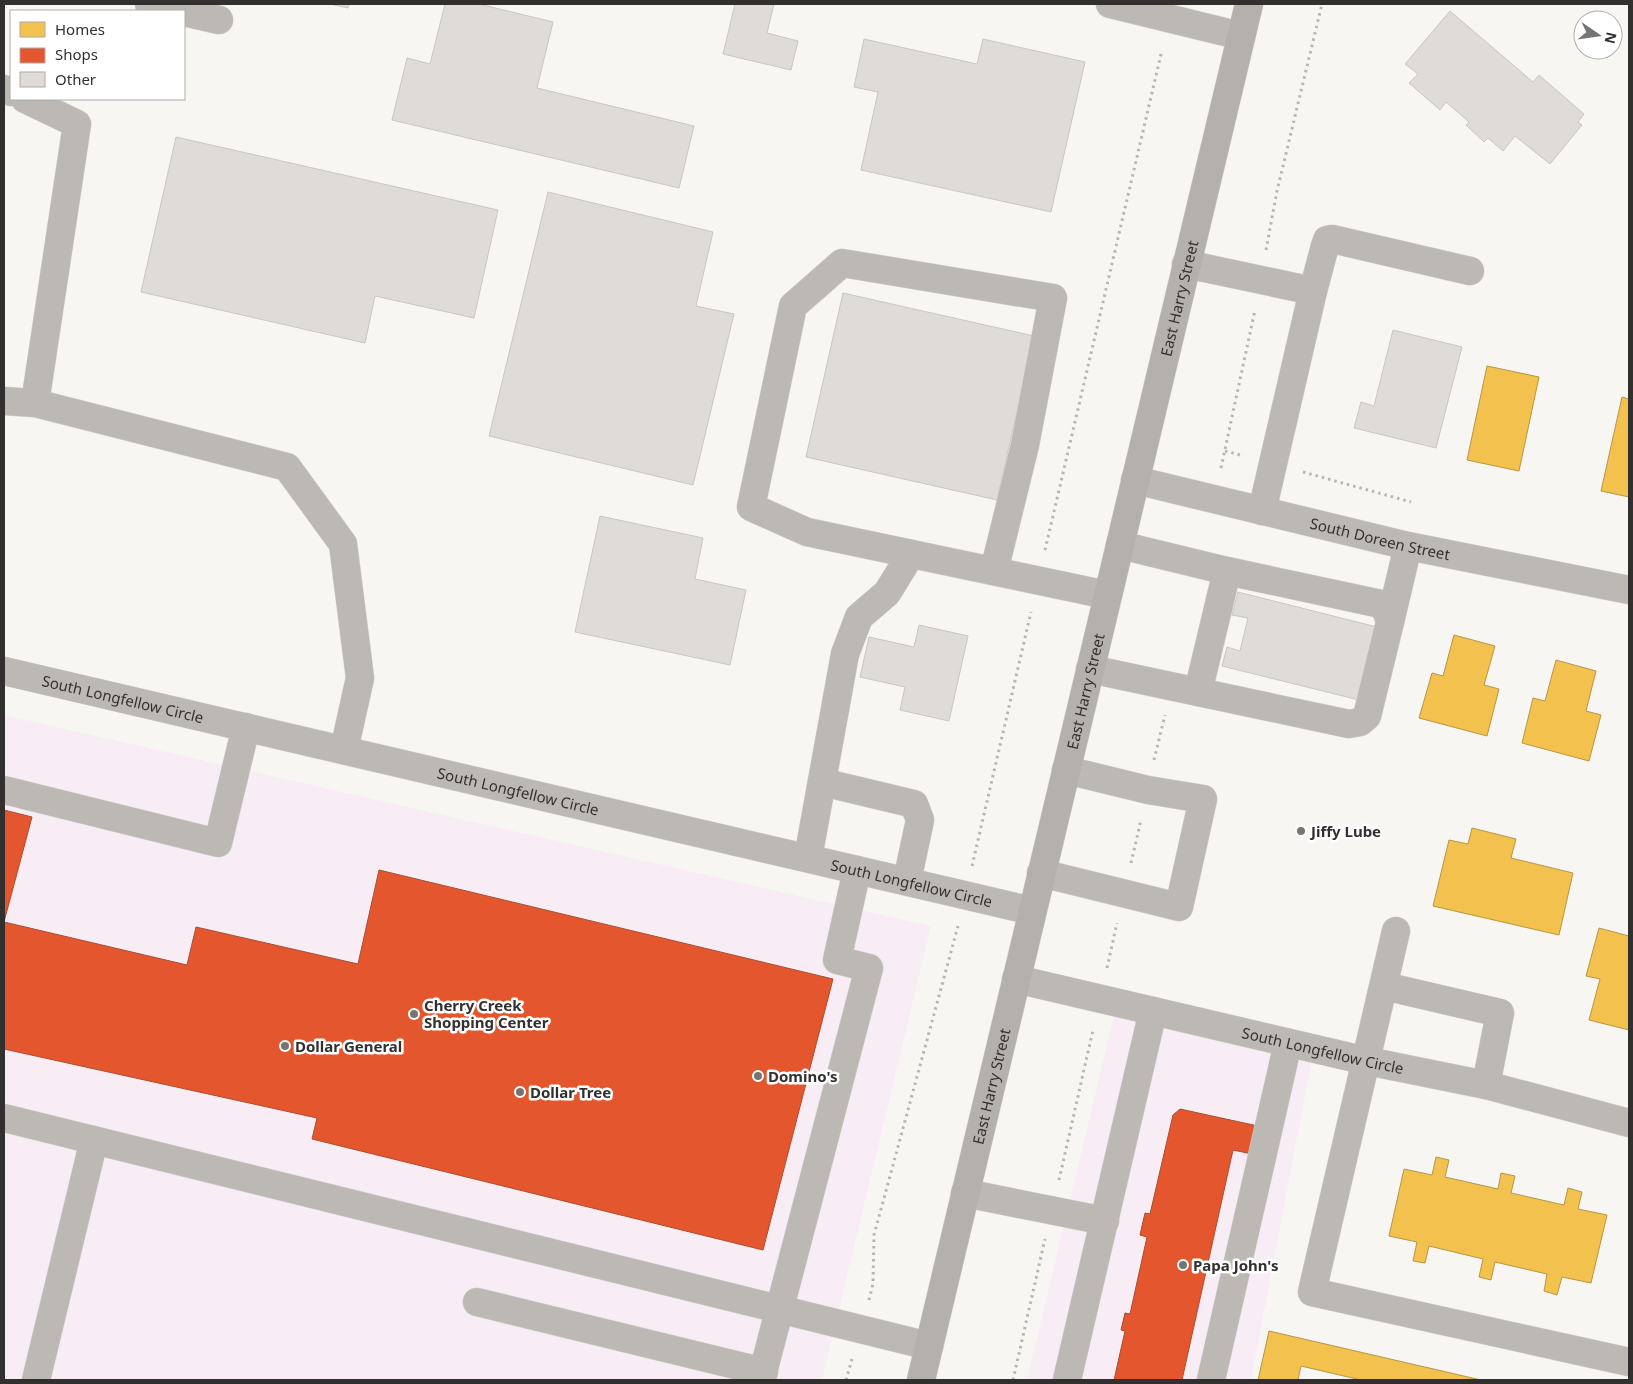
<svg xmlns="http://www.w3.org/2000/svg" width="1633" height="1384" viewBox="0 0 1633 1384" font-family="'Noto Sans',sans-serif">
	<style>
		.commercial { fill: #f8edf5 }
		.homes { fill: #f2c14e; stroke: #b89644 }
		.shops { fill: #e4572e; stroke: #af4b2e }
		.building { fill: #dedbd9; stroke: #c9c7c5 }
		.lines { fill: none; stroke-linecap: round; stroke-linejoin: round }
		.minor-casing { stroke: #d4d2d0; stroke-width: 29 }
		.major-casing { stroke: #d4d2d0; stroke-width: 29 }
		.path { stroke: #b8b5b2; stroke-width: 3; stroke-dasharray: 2.5 4; stroke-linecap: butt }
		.minor { stroke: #bcb9b5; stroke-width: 28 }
		.major { stroke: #b4b0ac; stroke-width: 28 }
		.poi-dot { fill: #777573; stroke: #fff; stroke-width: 2 }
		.labels { text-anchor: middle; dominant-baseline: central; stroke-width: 5; stroke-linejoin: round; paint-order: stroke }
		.street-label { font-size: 15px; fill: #32302e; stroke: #fff }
		.poi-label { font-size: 15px; font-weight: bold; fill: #32302e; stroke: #fff; text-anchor: start }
	</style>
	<rect width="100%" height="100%" fill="#f8f6f3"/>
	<path class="commercial" d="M4,715L931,926L822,1380H4Z
		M1117,1003L1314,1049L1251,1380H1027Z"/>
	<path class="homes" d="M1487,366L1539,377L1519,471L1467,460Z
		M1622,397L1629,399V497L1601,491Z
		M1454,635L1495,646L1484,685L1499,689L1487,736L1419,718L1432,673L1443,676Z
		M1556,660L1596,671L1586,711L1601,715L1589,761L1522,743L1533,698L1545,701Z
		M1472,828L1516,839L1511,858L1573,873L1559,935L1433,906L1449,840L1468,844Z
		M1599,928L1629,936V1030L1589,1020L1600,979L1586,976Z
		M1436,1157L1449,1160L1445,1177L1498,1189L1501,1173L1515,1176L1511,1193L1564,1205L1568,1188L1582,1192L1578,1209L1607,1215L1591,1283L1562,1277L1557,1295L1544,1291L1547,1274L1495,1262L1491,1280L1479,1277L1483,1259L1429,1246L1425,1263L1413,1261L1417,1242L1389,1236L1404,1169L1432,1175Z
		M1269,1331L1481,1380H1361L1301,1366L1298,1380H1258Z"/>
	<path class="shops" d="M4,810L32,817L4,922L187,965L196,927L358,964L379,870L833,979L763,1250L312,1139L317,1118L4,1049Z
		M1180,1109L1258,1126L1252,1154L1233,1150L1182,1380H1114L1125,1331L1121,1330L1125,1313L1130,1314L1147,1237L1140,1235L1145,1213L1150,1214L1173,1115Z"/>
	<path class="building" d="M330,4H349L348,8Z
		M445,4H479L553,22L537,88L694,126L679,188L392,120L407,58L430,64Z
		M735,4H774L767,33L798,41L791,70L723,54Z
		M1450,11L1533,82L1539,75L1584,114L1578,122L1582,125L1550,164L1515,136L1503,151L1488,138L1484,142L1466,125L1469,122L1446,102L1440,110L1409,83L1418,74L1405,64Z
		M864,39L977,64L983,39L1085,62L1051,212L861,170L878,92L854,87Z
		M176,137L498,210L474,318L375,296L365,343L141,292Z
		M548,192L713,232L696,306L734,314L693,485L489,436Z
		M843,293L1034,336L997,500L806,457Z
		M1393,330L1462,347L1436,448L1354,428L1361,402L1374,406Z
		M600,516L703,538L695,579L746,590L730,665L575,632Z
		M1238,592L1377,627L1359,700L1222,666L1227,647L1240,651L1248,618L1232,615Z
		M919,625L968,636L949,721L900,710L905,687L860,677L869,637L914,647Z"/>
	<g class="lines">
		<g class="minor-casing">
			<g id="minor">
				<path d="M149,4L182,11"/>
				<path d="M1110,4L1241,36"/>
				<path d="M184,12L219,20"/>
				<path d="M4,89L11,92"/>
				<path d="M25,99L77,124L35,403"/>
				<path d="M1186,264L1313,291L1262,511"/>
				<path d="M1313,291L1325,246L1327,240L1332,239L1470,271"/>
				<path d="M4,401L35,403L287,467L343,544L360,678L344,750"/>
				<path id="s1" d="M1135,480L1408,546L1629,590"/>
				<path d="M994,571L1025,445L1053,298L842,263L793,306L751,507L807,532L1107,595"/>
				<path d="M1390,622L1408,546"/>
				<path d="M1090,669L1349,724L1360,722L1367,716L1390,622L1387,612L1381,604L1227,571L1120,545"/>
				<path id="s2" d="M4,671L1032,911"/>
				<path d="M1198,692L1227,571"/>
				<path d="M822,782L914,804L920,820L907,881"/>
				<path d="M4,790L218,843L246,727"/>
				<path d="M808,858L845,654L859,617L887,593L911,554"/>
				<path d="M1041,873L1179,907L1203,799L1148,790L1066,770"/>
				<path d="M1396,931L1312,1292L1629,1362"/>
				<path id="s3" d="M1016,979L1367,1061L1486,1085L1629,1123"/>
				<path d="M1384,986L1500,1013L1486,1085"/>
				<path d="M4,1118L929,1346"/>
				<path d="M965,1193L1105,1221"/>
				<path d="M477,1302L764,1372"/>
				<path d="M36,1380L94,1140"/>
				<path d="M761,1380L869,968L837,960L857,870"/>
				<path d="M1067,1380L1153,1011"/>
				<path d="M1211,1380L1288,1043"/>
			</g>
		</g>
		<g class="major-casing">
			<g id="major">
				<path id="s4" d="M921,1380L1249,4"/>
			</g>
		</g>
		<path class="path" d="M1266,250L1277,191L1322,4
			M1225,451L1244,456
			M1221,468L1255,310
			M1303,472L1411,502
			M1045,550L1162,50
			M1154,760L1165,715
			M1131,863L1141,820
			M972,866L1031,612
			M1107,968L1117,923
			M1059,1180L1093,1030
			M869,1300L873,1284L874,1235L958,926
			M846,1380L852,1359
			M1013,1380L1045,1239"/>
		<use href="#minor" class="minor"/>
		<use href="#major" class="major"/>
	</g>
	<g class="poi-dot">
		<circle cx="1301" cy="831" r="5"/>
		<circle cx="414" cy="1014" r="5"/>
		<circle cx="285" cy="1046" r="5"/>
		<circle cx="758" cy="1076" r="5"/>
		<circle cx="520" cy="1092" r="5"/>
		<circle cx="1183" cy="1265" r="5"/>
	</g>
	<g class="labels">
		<g class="street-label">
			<text stroke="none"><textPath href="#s4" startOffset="1112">East Harry Street</textPath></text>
			<text stroke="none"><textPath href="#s1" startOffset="252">South Doreen Street</textPath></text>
			<text stroke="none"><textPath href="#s4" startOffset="708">East Harry Street</textPath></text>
			<text stroke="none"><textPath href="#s2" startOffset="122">South Longfellow Circle</textPath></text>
			<text stroke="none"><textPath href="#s2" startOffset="528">South Longfellow Circle</textPath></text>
			<text stroke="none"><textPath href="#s2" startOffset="932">South Longfellow Circle</textPath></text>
			<text stroke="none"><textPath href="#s3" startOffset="315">South Longfellow Circle</textPath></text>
			<text stroke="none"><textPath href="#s4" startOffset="302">East Harry Street</textPath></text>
		</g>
		<g class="poi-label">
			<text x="1311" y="831">Jiffy Lube</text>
			<text x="424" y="1005">Cherry Creek<tspan x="424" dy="17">Shopping Center</tspan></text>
			<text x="295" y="1046">Dollar General</text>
			<text x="768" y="1076">Domino's</text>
			<text x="530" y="1092">Dollar Tree</text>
			<text x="1193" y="1265">Papa John's</text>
		</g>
	</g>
	<rect width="1633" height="1384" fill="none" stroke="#32302e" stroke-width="10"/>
	<rect x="10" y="10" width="175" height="90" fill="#ffffff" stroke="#adacab"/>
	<rect x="20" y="22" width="25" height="15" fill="#f2c14e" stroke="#adacab"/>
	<text x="55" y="35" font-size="15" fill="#32302e">Homes</text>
	<rect x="20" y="48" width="25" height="15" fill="#e4572e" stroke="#adacab"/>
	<text x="55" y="60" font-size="15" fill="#32302e">Shops</text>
	<rect x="20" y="72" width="25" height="15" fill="#dedbd9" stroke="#adacab"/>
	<text x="55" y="85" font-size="15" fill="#32302e">Other</text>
	<g transform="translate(1598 35) rotate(103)"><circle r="24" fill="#ffffff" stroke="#adacab"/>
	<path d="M0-4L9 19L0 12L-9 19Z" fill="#777573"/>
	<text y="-8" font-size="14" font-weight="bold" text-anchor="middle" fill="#32302e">N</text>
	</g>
</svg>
